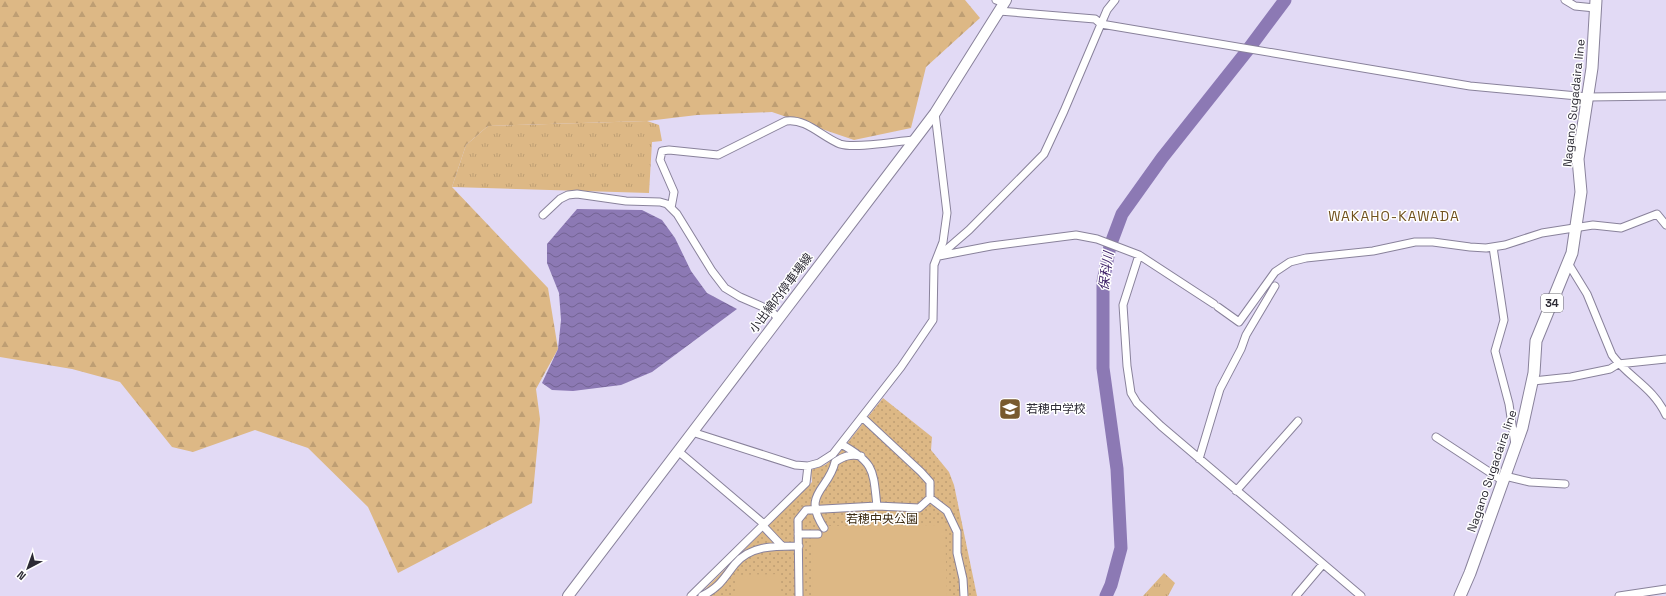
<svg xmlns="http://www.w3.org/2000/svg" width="1666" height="596" viewBox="0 0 1666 596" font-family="'Space Grotesk','Noto Sans JP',sans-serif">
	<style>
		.grass { fill: url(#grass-tufts) }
		.forest { fill: url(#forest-firs) }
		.park { fill: url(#park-dots) }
		.garden { fill: #ddb885 }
		.water { fill: url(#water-waves) }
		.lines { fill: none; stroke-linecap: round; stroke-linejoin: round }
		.river { stroke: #8c79b4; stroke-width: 13 }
		.street-casing { stroke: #89829b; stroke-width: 9 }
		.secondary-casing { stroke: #89829b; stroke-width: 12 }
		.primary-casing { stroke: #89829b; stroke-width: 13 }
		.street { stroke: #fff; stroke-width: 7 }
		.secondary { stroke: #fff; stroke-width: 10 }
		.primary { stroke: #fff; stroke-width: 11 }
		.labels { text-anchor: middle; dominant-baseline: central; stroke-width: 3; stroke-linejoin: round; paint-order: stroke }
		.shield { fill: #fff; stroke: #6b6a71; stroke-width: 1 }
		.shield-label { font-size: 11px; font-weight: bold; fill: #2c2a34 }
		.street-label { font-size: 12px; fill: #2c2a34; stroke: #fff }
		.poi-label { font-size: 12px; fill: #2c2a34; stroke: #fff; text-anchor: start }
		.park-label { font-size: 12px; fill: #3d2b11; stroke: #fff }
		.water-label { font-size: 13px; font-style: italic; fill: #3b1e65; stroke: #fff }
		.quarter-label { font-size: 14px; letter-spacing: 1px; fill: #71511d; stroke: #fff }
	</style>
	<defs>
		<pattern id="grass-tufts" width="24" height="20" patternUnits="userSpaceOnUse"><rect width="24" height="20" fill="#ddb885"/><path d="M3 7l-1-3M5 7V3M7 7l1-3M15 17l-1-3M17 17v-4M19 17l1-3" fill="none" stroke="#be9e73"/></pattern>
		<pattern id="forest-firs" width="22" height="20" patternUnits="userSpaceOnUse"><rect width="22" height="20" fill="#ddb885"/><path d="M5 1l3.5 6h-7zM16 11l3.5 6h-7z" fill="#be9e73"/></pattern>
		<pattern id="park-dots" width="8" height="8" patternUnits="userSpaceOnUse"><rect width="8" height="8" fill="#ddb885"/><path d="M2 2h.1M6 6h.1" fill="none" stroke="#be9e73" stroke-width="1.8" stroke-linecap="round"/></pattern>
		<pattern id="water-waves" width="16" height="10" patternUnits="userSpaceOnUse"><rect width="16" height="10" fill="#8c79b4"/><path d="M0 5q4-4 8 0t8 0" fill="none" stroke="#736393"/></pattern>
	</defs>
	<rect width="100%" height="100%" fill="#e2daf5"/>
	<path class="grass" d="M647,121L659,125L662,141L652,142L649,193L452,187L466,145L488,126Z
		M1164,573L1175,583L1168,596H1143Z"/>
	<path class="forest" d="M0,0H965L980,18L926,67L911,128L854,140L772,112L697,115L647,121L488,126L466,145L452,187L548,288L558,349L536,389L540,419L532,503L398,573L368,507L308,448L255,430L193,452L172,447L120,382L72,369L0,357Z"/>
	<path class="park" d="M883,398L932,437L931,450L949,472L954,485L977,596H698L812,482L811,470L825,465L837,456Z"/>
	<path class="garden" d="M945,525L947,596H813L812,539L826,526Z
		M780,574V596H736V575Z"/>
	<path class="water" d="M577,209L642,210L662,220L675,238L691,271L707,293L737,309L652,372L621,385L573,391L552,390L542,383L558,349L561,320L559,293L547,263V244Z"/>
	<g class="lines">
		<path class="river" d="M1106,596L1111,585L1121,548L1117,469L1103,368V282L1110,246L1122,214L1162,158L1247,51L1285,0"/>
		<g class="street-casing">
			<path id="street" d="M996,0L1004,3
				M1565,0L1575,6L1595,8
				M999,11L1095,19L1101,24L1470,86L1588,97L1666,96
				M671,208L674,192L660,160L662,151L669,150L718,155L786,121C806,118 822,137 840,144C855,149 897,141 914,140
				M543,215L560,199L568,195L577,194L626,201L660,202L667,204L677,214L712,271L725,288L740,297L770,310L778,318
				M1493,247L1504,320L1495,351L1509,404L1515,445
				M1139,255L1123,305L1127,366L1131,393L1137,403L1161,426L1361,596
				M939,256L969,230L1044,154L1064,111L1101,24L1107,10L1115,0
				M939,256L991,246L1076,235L1097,239L1139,255L1214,304
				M1568,263L1587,294L1612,355C1629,378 1653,387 1666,415
				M1218,307L1239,322L1275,272L1290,262L1306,258L1373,251L1415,242H1433L1470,247L1486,248L1505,245L1542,233L1593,225L1621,228L1657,214L1666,225
				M1533,381L1571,377L1610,369L1618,364L1666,359
				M692,432L795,465L808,466L819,463L833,454L901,367L933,320L934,265L943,242L947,213L935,113
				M1436,437L1503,481
				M841,444C875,463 873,470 877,506
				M678,451L764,524
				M1199,459L1220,389L1241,349L1246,335L1275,286
				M1505,476L1530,482L1565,484
				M1236,491L1298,421
				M930,498L947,511L957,532V553L963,579L964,596
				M765,528L782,546
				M824,528C801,493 829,490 835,462C844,456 850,454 861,456
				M798,534H818
				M691,596L806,483L808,466
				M702,596C720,587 723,579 735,564C751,545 776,546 799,546
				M799,596L798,520L806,510L877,506L919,508L930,498V482L921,472L862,417
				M1296,596L1323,564
				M1619,596L1666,589"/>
		</g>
		<g class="secondary-casing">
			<path id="secondary" d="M568,596L935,113L1006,0"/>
		</g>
		<g class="primary-casing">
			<path id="primary" d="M1460,596L1470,573L1522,428L1534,373L1536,341L1572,253L1581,192L1578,159L1592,68L1596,0"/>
		</g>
		<use href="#street" class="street"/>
		<use href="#secondary" class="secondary"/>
		<use href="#primary" class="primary"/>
	</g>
	<defs>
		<g id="school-square" transform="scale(1.15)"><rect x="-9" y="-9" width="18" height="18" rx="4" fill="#785a2e" stroke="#fff"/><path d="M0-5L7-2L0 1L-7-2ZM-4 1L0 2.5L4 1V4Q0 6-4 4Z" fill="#fff"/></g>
	</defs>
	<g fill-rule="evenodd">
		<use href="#school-square" x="1010" y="409"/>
	</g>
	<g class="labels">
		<rect class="shield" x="1541" y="294" width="22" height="18" rx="3"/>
		<g class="shield-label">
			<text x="1552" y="303">34</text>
		</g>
		<g class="street-label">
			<text transform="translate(1574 103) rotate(-84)">Nagano Sugadaira line</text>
			<text transform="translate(781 293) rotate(-53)">小出綿内停車場線</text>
			<text transform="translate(1492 471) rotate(-71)">Nagano Sugadaira line</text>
		</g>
		<g class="poi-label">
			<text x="1026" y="409">若穂中学校</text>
		</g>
		<g class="park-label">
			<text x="882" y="519">若穂中央公園</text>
		</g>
		<g class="water-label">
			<text transform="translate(1106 271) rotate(-82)">保科川</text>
		</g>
		<g class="quarter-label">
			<text x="1394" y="216">WAKAHO-KAWADA</text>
		</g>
	</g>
	<g transform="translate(28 568) rotate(221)" stroke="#ffffff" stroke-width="3" paint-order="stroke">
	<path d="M0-3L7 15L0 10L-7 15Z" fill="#2c2a34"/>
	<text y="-6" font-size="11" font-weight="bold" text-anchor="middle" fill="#2c2a34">N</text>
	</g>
</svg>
